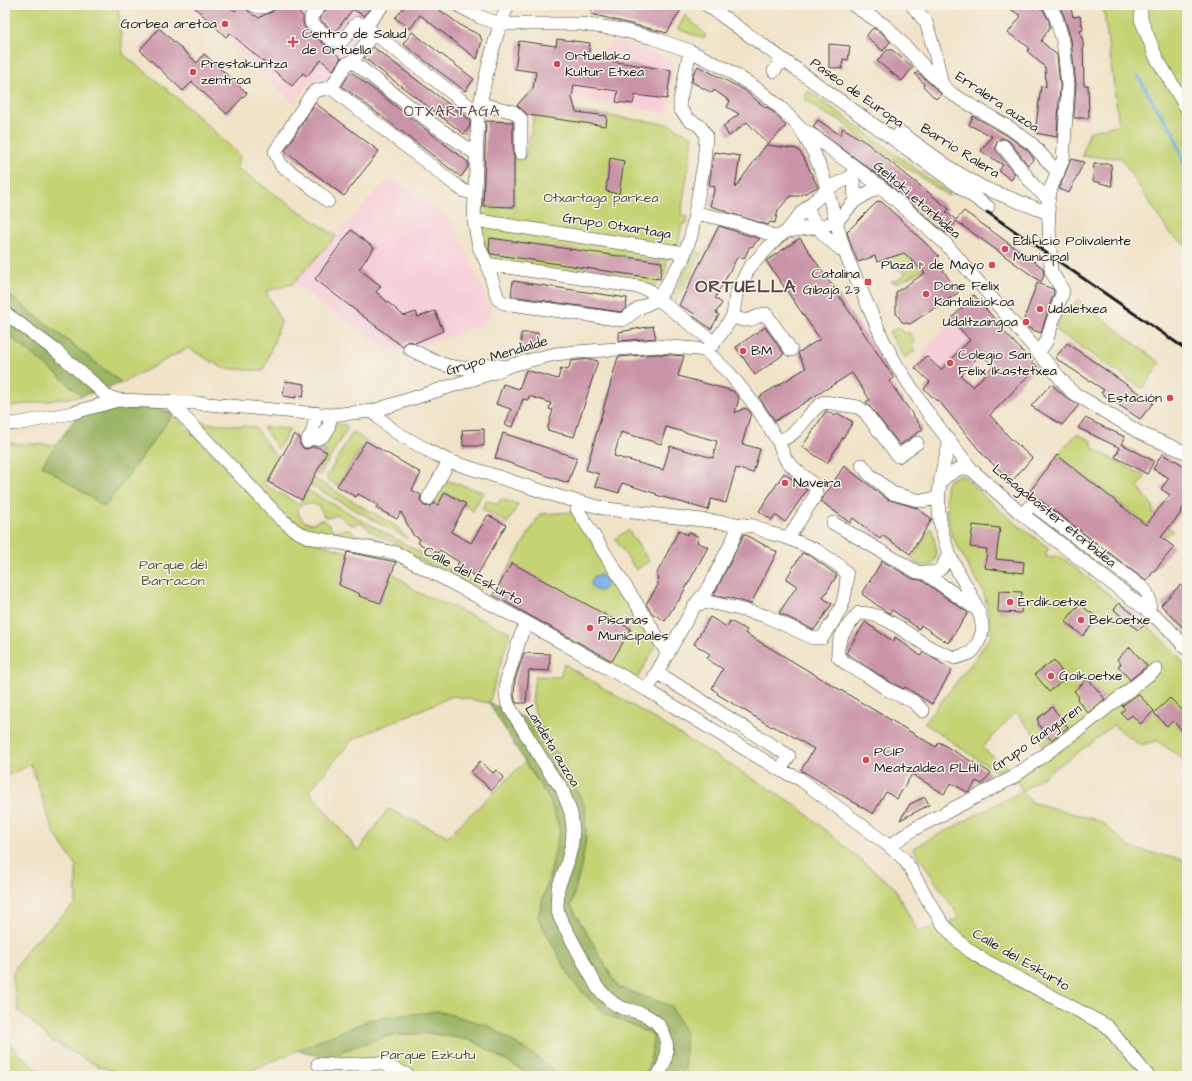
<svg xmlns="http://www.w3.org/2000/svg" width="1192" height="1081" viewBox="0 0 1192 1081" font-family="'Architects Daughter',sans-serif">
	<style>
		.built { fill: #f6cfd8 }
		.green { fill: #c5d375; stroke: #707848; fill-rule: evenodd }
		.forest { fill: #9cb566; stroke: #5c6841 }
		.water { fill: #74aee5; stroke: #486580 }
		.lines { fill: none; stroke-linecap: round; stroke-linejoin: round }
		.stream { stroke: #74aee5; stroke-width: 3.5 }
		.building { fill: #ca94a8; fill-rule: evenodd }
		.minor-casing { stroke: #3c3a36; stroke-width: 14 }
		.minor { stroke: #fff; stroke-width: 13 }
		.rail { stroke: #1c1c1c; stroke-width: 3 }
		.poi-dot { fill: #d1495b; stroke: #f7f3e8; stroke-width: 1.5 }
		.labels { text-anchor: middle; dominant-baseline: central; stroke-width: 3; stroke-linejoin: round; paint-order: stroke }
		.poi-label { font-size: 14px; fill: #1c1c1c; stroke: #f7f3e8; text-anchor: start }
		.street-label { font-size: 14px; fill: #1c1c1c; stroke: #f7f3e8 }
		.park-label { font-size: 14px; fill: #4f5337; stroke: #f7f3e8 }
		.neighbourhood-label { font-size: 15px; letter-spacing: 1px; fill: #59464d; stroke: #f7f3e8 }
		.district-label { font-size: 18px; font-weight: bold; letter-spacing: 1px; fill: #59464d; stroke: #f7f3e8 }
	</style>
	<rect width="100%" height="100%" fill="#f7f3e8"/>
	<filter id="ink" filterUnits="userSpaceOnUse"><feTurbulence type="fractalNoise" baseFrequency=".025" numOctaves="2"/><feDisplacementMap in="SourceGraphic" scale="8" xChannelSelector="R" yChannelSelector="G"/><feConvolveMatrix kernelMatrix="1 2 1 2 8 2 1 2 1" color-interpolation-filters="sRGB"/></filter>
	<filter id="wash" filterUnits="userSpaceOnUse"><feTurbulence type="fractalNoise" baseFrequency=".012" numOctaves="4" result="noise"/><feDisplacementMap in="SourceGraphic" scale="16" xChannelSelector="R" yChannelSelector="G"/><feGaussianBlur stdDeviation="0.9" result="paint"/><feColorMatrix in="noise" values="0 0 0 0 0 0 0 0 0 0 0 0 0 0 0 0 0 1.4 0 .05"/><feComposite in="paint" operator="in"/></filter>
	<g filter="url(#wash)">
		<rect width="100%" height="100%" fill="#f0e3c8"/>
		<path class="built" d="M189,5H384L330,79L315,81L304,89L294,104Z
			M610,41L627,44L672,59L673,67L667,113L572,98L579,55L601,54V48H610Z
			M391,176L453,222L492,308L485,322L478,326L394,355L293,284L350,219Z
			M951,319L986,358L939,411L924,389L931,381L915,368L925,356L923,353Z"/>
		<path class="green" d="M5,5H118L123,54L174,95L240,155L238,169L336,236L293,284L266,291L281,322L263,371L223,368L188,348L122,383L5,292V145L9,141L5,132Z
			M1103,5H1187V246L1169,233L1121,158L1082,156L1089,132L1119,124Z
			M685,15L706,35L704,39L678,29Z
			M809,91L950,194L949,196L884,153L875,145L858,136L840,120L823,113L804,98Z
			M535,106L668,124L693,137L681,215L687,217V224H682L677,252L667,258L665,274L654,288L489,262L481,230V206L514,207V156H525L532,128Z
			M696,250L702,253L676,302L671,300Z
			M904,253L923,270L898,283L891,282L892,280L896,281L906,274L892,265H886L884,260Z
			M1077,299L1160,363L1142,389L1056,330L1063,308L1071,311Z
			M900,327L905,334L909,332L915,343L911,345L915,351L905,358L889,332Z
			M5,333L57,374L82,396L5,407Z
			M188,412L204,423L255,427L277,458L264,484L298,504L302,500L307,490L481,586L479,591L404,551L401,547L369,530L363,524L359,523L354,525L348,524C333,507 338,521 324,516L319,506L313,504H302L298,508C297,516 304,523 312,524C315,523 318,520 320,520C329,519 329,530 336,531C341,532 346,526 351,530C354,532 355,535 358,537L371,536L396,548L318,535L301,527L287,517L186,413Z
			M173,414L290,532L297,537L379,562L417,592L510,632L489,703L453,696L353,739L309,791L358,851L388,809L448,836L525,762L550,800L560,830L550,874L538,917L572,981L602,1012L653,1035L651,1060L644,1076H561L531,1053L487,1025L372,1019L245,1073L233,1076H130L98,1066L52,1041L18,1010L12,974L29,947L76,903V866L53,831L31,764L5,777V443L57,445L42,465L105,506Z
			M335,424L345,425L348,427L319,476L316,474L327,452L313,444Z
			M263,427L290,429L278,449Z
			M353,432L366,441L337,486L326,478Z
			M1077,434L1092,441L1093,449L1145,476L1138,487L1153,506V513L1173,531L1164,537L1057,455Z
			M959,475L965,477C990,504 1019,527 1049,548L1045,554L1047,557L1060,556L1146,624L1177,655L1187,668V756L1183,759L1157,741L1140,745L1113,725L1090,744L1022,791L1031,802L1100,821L1131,848L1187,861V1076H682L685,1070L638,995L618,987L571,906L581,867L586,838L565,767L539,724L532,702L535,676L560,677L564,664L796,805L863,862L894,887L918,932L960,918L913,848L1022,791L1012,771H995L924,723L975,659L991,635L989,614L983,591L970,570L951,534L947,514L946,487L949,480ZM1015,712L1042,743L1041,749L1012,771L982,748Z
			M313,478L396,526L408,539L310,485Z
			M445,480L483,492L473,511L465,506L466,504L445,492L426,527L425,521L434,504L432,502Z
			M501,499L518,504L508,523L482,509L487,500L498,504Z
			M574,512L657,644L637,679L493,595L540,514Z
			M1037,513L1142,593L1144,602L1033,515Z
			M931,528C934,540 941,555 932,565L921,566L911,559Z
			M628,530L649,561L636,570L615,539Z
			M430,1033L473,1041L532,1076H417L412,1073L333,1060L343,1051L385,1036Z
			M5,1040L44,1076H5Z"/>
		<path class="forest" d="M5,292L122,383L82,396L57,374L5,333Z
			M106,408H157L165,410L173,414L105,507L42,465L77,416Z
			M489,703L539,724L565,767L585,807L586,838L581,867L571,906L618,987L671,1006L685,1032V1070L682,1076H644L651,1060L653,1035L602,1012L572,981L538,917L550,874L560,830L550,800L525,762Z
			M438,1011L487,1025L531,1053L561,1076H532L473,1041L430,1033L385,1036L343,1051L333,1060L297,1050L372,1019Z"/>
		<path class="water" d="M591 583a8 8 0 1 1 16 0a8 8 0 1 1-16 0Z"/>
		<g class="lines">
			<path class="stream" d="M1138,76L1156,107L1174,133L1187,173"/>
		</g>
		<g id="blocks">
			<path class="building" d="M192,5H227L235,11L241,5L254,16L255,15L259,18L264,15L272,12L275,9L276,5H290L303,16V23L306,29L341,58L333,70L321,60L307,76L303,73L292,86L230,33L226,37Z
				M328,5H373L364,16L353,9L335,32L319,19L326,10Z
				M406,5H433L463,27L480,35L482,41L477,59L420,15L410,29L395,18Z
				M593,5H673L680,11L667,33L591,14Z
				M1004,5H1028L1034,9L1036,6L1044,11L1049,21L1050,27L1041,41L1057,55L1060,85L1057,137L1035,133L1041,86L1046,87L1045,67L1027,51L1030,48L1008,33L1021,16Z
				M1059,5H1070L1073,17L1080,16L1083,30L1080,31L1083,42L1084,85H1088L1089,118H1074L1076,84L1071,40L1064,16Z
				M159,28L197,63L204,54L247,93L227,114L192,82L183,91L140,50Z
				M873,28L882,33L890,42L883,51L866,36Z
				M412,32L474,79L465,91L403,44Z
				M557,39L590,43L588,58L671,70L667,99L635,95L633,104L616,102L618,91L574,85L572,98L576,112L607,116L606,126L528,115L517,105L533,88L536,72L515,69L519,41L556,46Z
				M829,44L850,46L848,60L843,59L842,69L829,67Z
				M373,47L470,120V126L464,134L364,58Z
				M887,50H892L913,67L902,81L877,61Z
				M698,66L744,90L766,108L767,107L773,112L786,126L768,144L747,122L729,136L723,126L739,114L727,107L730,101L714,90L712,93L692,82L693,74Z
				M351,72L468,162V167L461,177L342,86Z
				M918,72L941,94L936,99L923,86L924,84L915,74Z
				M315,103L379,151L344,196L285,151Z
				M973,116L1006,135L1027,150L1034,159L1028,165L1009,141L1002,138L998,140L995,147L996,151L1015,174L1011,180L999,171L1003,165L981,151L992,136L969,125Z
				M818,120L840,135L843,128L868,144L949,209L946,212L956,220L964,211L1043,268L1044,275L1041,282L956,221L945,233L886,181L813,127Z
				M486,121L513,122V153L514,157V207L483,206Z
				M766,145L797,149L803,156L818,187L799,196H791L778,210L775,223L770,222L768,225L726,212L727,211L710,206L715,187L709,185L714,152L740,156L735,188Z
				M610,158L624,161L619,194L606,191Z
				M1071,159L1084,162L1069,193L1059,189Z
				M1094,164H1111L1112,186L1093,181Z
				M878,201L882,202L939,256L936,259L958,293L910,324L902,322L896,313V292L925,273L904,253L877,262L875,256L858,262L853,250L847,232Z
				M719,226L760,239L756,242L752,247L750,246L744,259L738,256L715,298L722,303L716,313L719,315L711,329L693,316L695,314L679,305Z
				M351,230L374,248L359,269L381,286L376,292L404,316L416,312L418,317L435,311L443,331L415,343L410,341L406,342L403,347L315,279Z
				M490,238L662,262L660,279L491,254L489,249Z
				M800,238L894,378L889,381L923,429L900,445L866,402L870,400L852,373L775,421L759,397L806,368L798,354L799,352L820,339L766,261Z
				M513,281L627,298L626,308L621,312L511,296Z
				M1037,283L1053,289L1054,292L1041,333L1028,328L1023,322Z
				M974,295L998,323L997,324L1037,367L990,415L1009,437L1032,458L1012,481L985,457L938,400L937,401L924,389L930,382L915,368L926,356L941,370L970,340L951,319ZM981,353L993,366L973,387L961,376Z
				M653,326L656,338L619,341V332Z
				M765,327L784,354L755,375L736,347Z
				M521,333H538V347H521Z
				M1067,343L1153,403L1140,419L1101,393L1104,390L1055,358Z
				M658,354L684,356L678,376L733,391L739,398L735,413L744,408L747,409L751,413L742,444L760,449L753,473L736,468L726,503L711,499L708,510L656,495L657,494L622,483L619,493L595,486L599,474L586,470L618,357ZM666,427L717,441L713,458L670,446L663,470L614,456L621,432L661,444Z
				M590,359L598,361L574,437L547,430L553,410L549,409L551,403L529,396L528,400L523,399L513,427L505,425L511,409L496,404L503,384L519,389L526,370L558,379L561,368L568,370L571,361Z
				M285,381L305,384L303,397L296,395V398L283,396Z
				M1051,384L1068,399L1079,405L1062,425L1031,406Z
				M826,411L835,416L837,413L853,422L827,463L802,447Z
				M1085,418L1125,437L1122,445V444L1154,461L1147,474L1115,457L1120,448L1078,428Z
				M484,429V446H463L462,430Z
				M503,433L577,458L568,483L495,458Z
				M294,434L300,438V444L303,448L307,449L312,447H317L327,452L302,500L268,482Z
				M366,441L421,473L412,490L421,495L420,500L424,506L429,507L435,503L438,505L445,492L466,504L451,532L471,543L488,515L506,525L476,577L457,565L459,562L440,550L438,553L418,543L420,539L413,535L401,512L397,519L376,508L378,505L358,494L356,497L337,486Z
				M1162,454L1174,461L1175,460L1187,468V502L1180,513H1181L1161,537L1174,547L1146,581L1040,500L1033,498L1028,494L1057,455L1146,525L1170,495L1161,489L1169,478L1153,469Z
				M844,466L887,499L917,508L932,519L910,554L882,535L880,539L853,518L850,523L821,501Z
				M784,473L807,490L785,522L775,515L772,520L759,511Z
				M973,525L1000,528L996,559L1024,562L1023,573L985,568L987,549L970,547Z
				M679,530L687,535L689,532L699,537L697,542L708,547L678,602L677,601L665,621L652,613L646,604L658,585L657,573Z
				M744,534L777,552L751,604L727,597L726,598L713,595L717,589Z
				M347,552L396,562L381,603L359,596L360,594L339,585Z
				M802,553L812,557L837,575L823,598L832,604L814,630L779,613L797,586L786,579Z
				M882,561L913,579L921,580L968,613L948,643L921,625L919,629L892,610L890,613L885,611L862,594Z
				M512,563L631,629L612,661L493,595Z
				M1180,585L1187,591V632L1161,605Z
				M999,591L1022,592L1021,613L998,612Z
				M1119,603L1146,624L1138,630L1114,610Z
				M1079,604L1098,618L1083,636L1065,622Z
				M710,617L727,627L730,621L747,630L745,633L936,747L939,742L991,773L982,784L976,781L970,791L967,792L951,783L944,794L912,774L897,799L886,792L873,814L801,770L814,749L782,730V731L773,726L772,727L717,694L718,693L712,688L723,669L707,659L710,654L694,644Z
				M865,622L894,642L895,637L921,656L923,652L952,670L932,704L905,687L904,689L892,683L846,653Z
				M1130,647L1147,666L1130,680L1118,666L1121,664L1117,659Z
				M524,653L550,654L549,671L529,670L526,703H516L514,696L515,680Z
				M1054,660L1066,678L1049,692L1035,674Z
				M1088,679L1105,699L1088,713L1077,699L1079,697L1074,691Z
				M1138,694L1154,711L1140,724L1132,715L1127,719L1121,713L1125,709L1122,706Z
				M1170,698L1187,715V736L1173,721L1167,726L1154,713Z
				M1052,707L1068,727L1051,740L1038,724L1039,723L1037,719Z
				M480,761L493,773L496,770L504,777L492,790L471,772Z
				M925,797L929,805L900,820L910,804Z"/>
		</g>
	</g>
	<g filter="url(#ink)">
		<use href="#blocks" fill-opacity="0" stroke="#3c3a36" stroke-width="1"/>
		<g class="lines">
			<g class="minor-casing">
				<path id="minor" d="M253,5C259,8 263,8 268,5
					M320,5L311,17V23L332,40L342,41L357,23L362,24L478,113
					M458,5L480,17L500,24H581L617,29L653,38L690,51L726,69L759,90L782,109L800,128L814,153L823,175L845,253L883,340L896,364L930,416L972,470L1018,511L1149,612L1167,627L1187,649
					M508,5L500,24L489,63L478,113L474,220L479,247L487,264L639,287L649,290L658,299L707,337L714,344
					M707,5L988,207
					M853,5L887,27L929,72L952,94L1010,128L1032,144L1058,173
					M912,5L926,22L935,53L942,84
					M1141,5V19L1156,57L1187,109
					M366,26L383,5
					M374,33L352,61L346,64L332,87L335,91L457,186L464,191L474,193
					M352,61L434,125L476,154
					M774,71L782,60
					M481,104L514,112L521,119V153
					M801,129L815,137L881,187L945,243L1072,392L1142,434L1187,453
					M900,132L953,170L984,188L1048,213
					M1003,146L1035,187L1049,199
					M849,178L854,183L855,201
					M328,201L314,189L281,165L275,152L311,95L315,91L332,87
					M808,208C813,227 830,241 845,253
					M696,213C723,219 752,225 777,238
					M474,220L685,253
					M787,231L818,227L836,222L855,201L871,191L881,187
					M487,264L498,299L504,303L623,320L639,308L658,299L683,258L691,236L704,163L706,135L700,126L689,120L680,109V100L690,51
					M5,313L55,350L94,384L106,396L118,400
					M733,316C737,318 742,321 747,320C754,320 758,314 766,314L791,350
					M410,349C430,359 446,369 469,368C484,367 490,363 506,367
					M707,350L720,335L733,316L736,294L749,268L777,238L787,231L802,212L813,202L832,186L849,178L856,168
					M1038,353L1046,342L1063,291L1051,271L1048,202L1051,188L1063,160L1068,85L1063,41L1056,18L1050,5
					M169,401L281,519L296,531L308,537L396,553L527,623L647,690L780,770L800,779L889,846L904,859L910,868L929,902L943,924L956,939L970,951L984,960L1107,1026L1148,1076
					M373,411L380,419L394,431L427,450L449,461L560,497L607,509L754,526L769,533L788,538L816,550L840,566L847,574C846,605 839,614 822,638H813L766,616L739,609L708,602L695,605L710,586L721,563L731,544L739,525
					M5,423L16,424L72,413L118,400L197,403L330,415L373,411L495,372L506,367L519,363L555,354L576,352L658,346L697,349L706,351L730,374L757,408L778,441L786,460L794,468L814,485L816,492L815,496L788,538
					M315,439C328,437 330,425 330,415
					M307,441L312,433L317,413
					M778,441C794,437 802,423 812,412C815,408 820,405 824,402L858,407L865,412L898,456L917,443
					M862,465L869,474L892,493L921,501L939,498
					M940,483L945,477L962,467L972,470
					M428,499L449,461
					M577,502V509L668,654
					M1023,515L1030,506H1035L1144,589C1150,596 1150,603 1149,612
					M833,523L917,572C939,575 943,571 949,551
					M926,574L976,609
					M527,623L521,635L506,682V695L508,705L552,776L561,787L571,813L573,830L572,843L567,864L558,888L557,908L560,918L597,987C603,994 610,1002 618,1006C626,1010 636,1011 645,1015C670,1027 672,1054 658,1076
					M658,673L789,756L780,770
					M647,690L695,605
					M923,711L914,702L888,690L866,675L848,665L838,657C836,638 847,627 859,613C889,613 909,638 935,650C941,653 949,655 955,658C960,656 966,655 970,653C975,650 981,638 982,632C985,614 962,580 954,564C949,556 946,545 943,535C934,500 940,475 950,442
					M889,846L914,829L1012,778L1076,732L1156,669
					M318,1064L333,1065L381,1063L409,1076"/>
			</g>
			<use href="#minor" class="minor"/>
			<path class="rail" d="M987,212L1187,350"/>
		</g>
	</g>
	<g class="poi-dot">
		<circle cx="225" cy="24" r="4"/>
		<path d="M291 36h4v4h4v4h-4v4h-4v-4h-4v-4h4z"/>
		<circle cx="557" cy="64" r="4"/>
		<circle cx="193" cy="72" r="4"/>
		<circle cx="1005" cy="249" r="4"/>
		<circle cx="992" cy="265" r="4"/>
		<rect x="864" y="278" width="8" height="8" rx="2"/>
		<circle cx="926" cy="294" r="4"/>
		<circle cx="1040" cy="309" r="4"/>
		<circle cx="1026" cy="322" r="4"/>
		<circle cx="743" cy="351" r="4"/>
		<circle cx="950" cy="363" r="4"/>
		<circle cx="1170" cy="398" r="4"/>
		<circle cx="785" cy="483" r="4"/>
		<circle cx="1010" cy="602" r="4"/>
		<circle cx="1081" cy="620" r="4"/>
		<circle cx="590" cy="628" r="4"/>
		<circle cx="1051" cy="676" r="4"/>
		<circle cx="866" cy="760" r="4"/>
	</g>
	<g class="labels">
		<g class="poi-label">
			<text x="217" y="24" text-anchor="end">Gorbea aretoa</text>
			<text x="302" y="34">Centro de Salud<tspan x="302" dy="16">de Ortuella</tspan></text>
			<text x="565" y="56">Ortuellako<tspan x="565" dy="16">Kultur Etxea</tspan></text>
			<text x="201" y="64">Prestakuntza<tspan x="201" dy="16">zentroa</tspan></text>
			<text x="1013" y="241">Edificio Polivalente<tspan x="1013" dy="16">Municipal</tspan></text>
			<text x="984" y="265" text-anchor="end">Plaza 1° de Mayo</text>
			<text x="860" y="274" text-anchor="end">Catalina<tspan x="860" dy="16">Gibaja 23</tspan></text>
			<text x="934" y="286">Done Felix<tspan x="934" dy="16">Kantaliziokoa</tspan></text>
			<text x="1048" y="309">Udaletxea</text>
			<text x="1018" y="322" text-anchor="end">Udaltzaingoa</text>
			<text x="751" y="351">BM</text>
			<text x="958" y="355">Colegio San<tspan x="958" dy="16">Felix Ikastetxea</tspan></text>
			<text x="1162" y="398" text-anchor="end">Estación</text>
			<text x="793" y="483">Naveira</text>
			<text x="1018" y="602">Erdikoetxe</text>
			<text x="598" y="620">Piscinas<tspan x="598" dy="16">Municipales</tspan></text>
			<text x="1089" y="620">Bekoetxe</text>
			<text x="1059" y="676">Goikoetxe</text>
			<text x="874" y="752">PCIP<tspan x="874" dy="16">Meatzaldea PLHI</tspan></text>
		</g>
		<g class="street-label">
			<text transform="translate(857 93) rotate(35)">Paseo de Europa</text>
			<text transform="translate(997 102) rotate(34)">Erralera auzoa</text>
			<text transform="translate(960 151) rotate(32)">Barrio Ralera</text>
			<text transform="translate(917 200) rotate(41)">Geltoki etorbidea</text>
			<text transform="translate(617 226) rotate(9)">Grupo Otxartaga</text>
			<text transform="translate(497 356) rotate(-17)">Grupo Mendialde</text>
			<text transform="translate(1054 516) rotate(39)">Lasagabaster etorbidea</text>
			<text transform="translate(473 576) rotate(28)">Calle del Eskurto</text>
			<text transform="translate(1037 738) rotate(-35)">Grupo Ganguren</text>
			<text transform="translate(552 746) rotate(59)">Landeta auzoa</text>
			<text transform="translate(1021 960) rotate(30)">Calle del Eskurto</text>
		</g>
		<g class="park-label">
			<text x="601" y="198">Otxartaga parkea</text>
			<text x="173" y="565">Parque del<tspan x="173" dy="16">Barracón</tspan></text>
			<text x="428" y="1055">Parque Ezkutu</text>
		</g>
		<g class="neighbourhood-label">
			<text x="452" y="111">OTXARTAGA</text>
		</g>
		<g class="district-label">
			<text x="746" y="286">ORTUELLA</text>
		</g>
	</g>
	<rect width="1192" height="1081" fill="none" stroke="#f7f3e8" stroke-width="20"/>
</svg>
